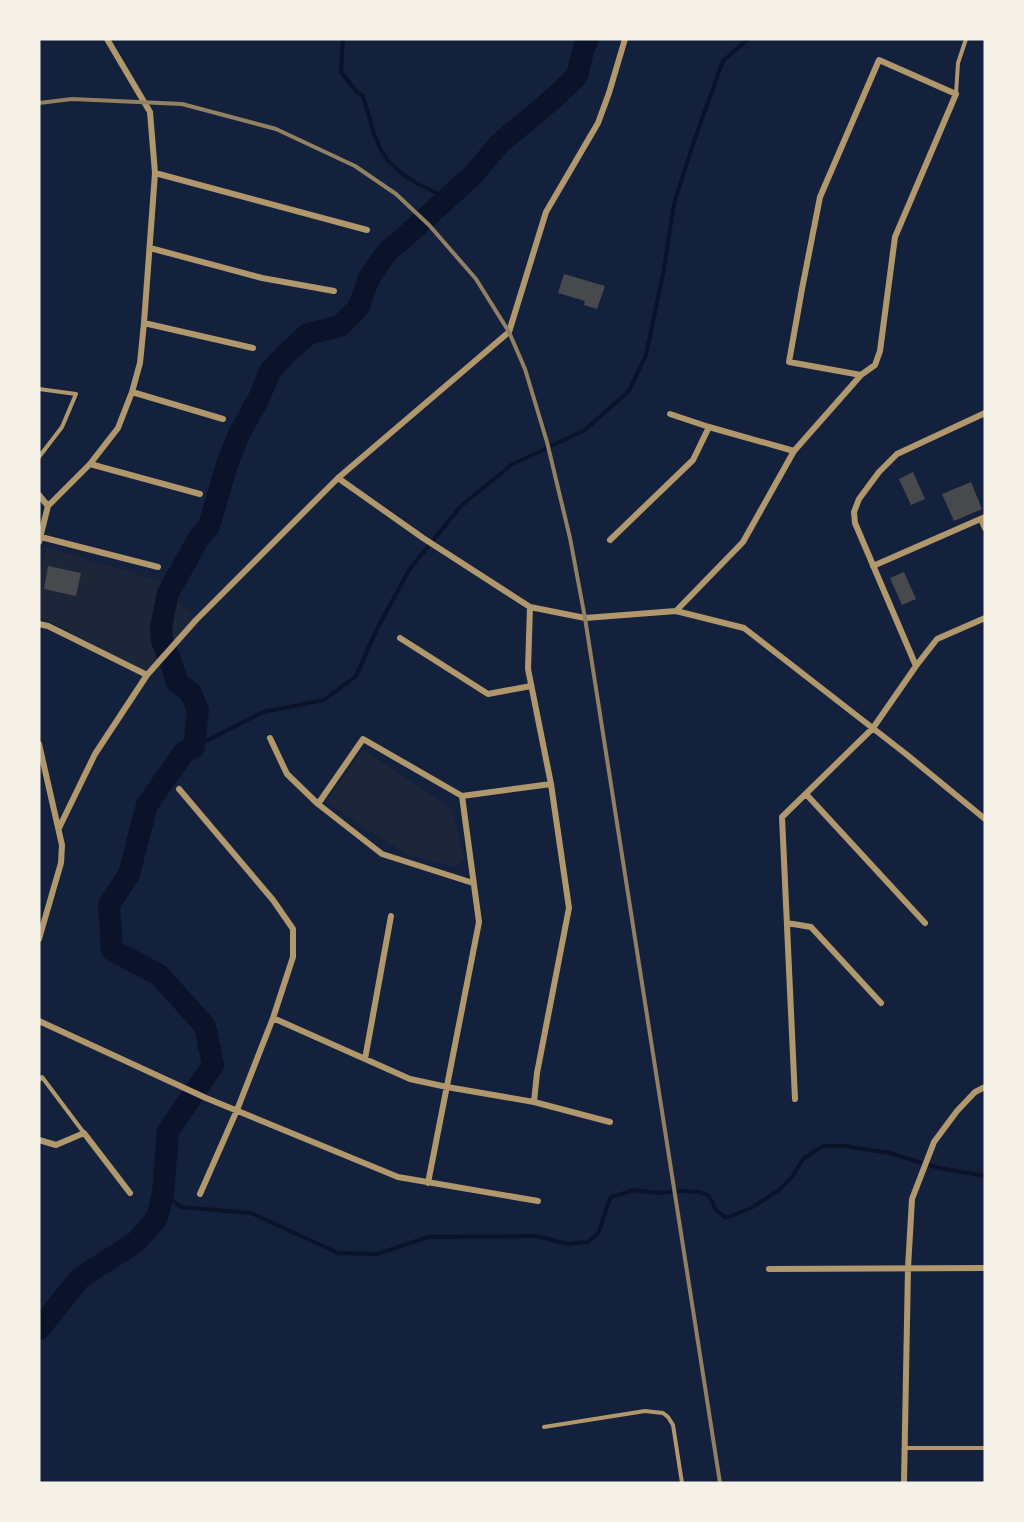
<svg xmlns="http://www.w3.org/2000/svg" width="1024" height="1522" viewBox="0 0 1024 1522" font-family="'Asap Condensed',sans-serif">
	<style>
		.green { fill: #1d2539 }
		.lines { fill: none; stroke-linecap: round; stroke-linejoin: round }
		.stream { stroke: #0b132b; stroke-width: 4 }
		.river { stroke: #0b132b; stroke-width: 22 }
		.building { fill: #48494c }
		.service { stroke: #b1986c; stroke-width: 4 }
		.minor { stroke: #b1986c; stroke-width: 6 }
		.rail { stroke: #918062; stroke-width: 4 }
	</style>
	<rect width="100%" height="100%" fill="#14213d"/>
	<path class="green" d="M46,547L182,588L179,603L192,614L196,620L147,675L39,616V579L46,552Z
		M363,749L452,810L464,858L456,867L406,854L326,802Z"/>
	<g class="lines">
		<path class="stream" d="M343,39L341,72L356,91L363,96L374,134L380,148L388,161L401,173L416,183L447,198
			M194,747L263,712L324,700L356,676L376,631L409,570L461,506L511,465L585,430L629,391L646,355L663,274L674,204L693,144L723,61L748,39
			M163,1193L181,1207L251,1213L338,1253L377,1254L428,1237L536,1236L568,1244L588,1242L599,1232L606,1210L611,1197L634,1190L656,1193L681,1191L700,1192L709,1196L716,1210L726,1218L751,1208L778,1191L792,1177L803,1159L823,1146H844L889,1153L939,1168L985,1176"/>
		<path class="river" d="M39,1329L80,1278L136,1242L157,1218L163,1193L168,1131L213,1065L205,1026L159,975L112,950L109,905L129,874L147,805L184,752L194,747L198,710L191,693L177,682L171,662L162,641L161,628L164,612L168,593L199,538L209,526L228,461L240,432L259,398L270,371L287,353L308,334L340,326L358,308L370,276L387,252L407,235L474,174L499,144L554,98L577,76L583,51L588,39"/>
	</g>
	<path class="building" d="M564,274L605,286L597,309L584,305L585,301L558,293Z
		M913,472L925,499L911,505L899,479Z
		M971,482L982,509L954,521L942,494Z
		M48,566L81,573L76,596L44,589Z
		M904,572L916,599L902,605L890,578Z"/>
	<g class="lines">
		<path class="service" d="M956,94L958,63L966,39
			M39,389L76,394L62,427L39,457
			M39,1080L42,1077L84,1133
			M544,1427L645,1411L663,1413L668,1417L673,1425L682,1483
			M905,1448H985"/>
		<path class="minor" d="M155,173L367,230
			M150,248L262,278L334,291
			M144,323L253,348
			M132,392L223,419
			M670,414L709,427L794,451
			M90,464L200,494
			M338,478L423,538L530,607L585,618L676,611L744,628L906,754L985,819
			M39,495L48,506
			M48,506L90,464L118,428L132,392L140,363L144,323L155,173L150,112L107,39
			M981,519L985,528
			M41,537L158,567
			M610,540L693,460L709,427
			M39,542L48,506
			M873,566L985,517
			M530,607L528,669L551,784L569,908L537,1073L534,1102
			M676,611L743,542L794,451L861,375L875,365L880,351L895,237L956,94L879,60L820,197L802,289L789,362L861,375
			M39,624L48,626L147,675
			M400,638L488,694L531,686
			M916,666L937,639L985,618
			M270,738L287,774L318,804L382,854L473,883
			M39,744L62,845L61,863L39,939
			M179,789L273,900L293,929V957L273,1018L237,1110L200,1194
			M806,794L925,923
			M318,804L363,739L462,796L551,784
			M59,828L95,754L147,675L196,620L338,478L509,332L546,212L598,123L609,93L625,39
			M787,923L811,927L881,1003
			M273,1018L410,1079L447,1087L534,1102L610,1122
			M39,1021L206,1098L398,1177L538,1201
			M365,1059L391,916
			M795,1099L782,817L873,728L916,666L855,523L854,512L859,499L879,472L897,454L985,413
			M39,1140L56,1145L84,1133L130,1193
			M428,1183L479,922L462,796
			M769,1269L985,1268
			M904,1483L908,1268L912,1199L934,1142L957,1111L975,1092L985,1087"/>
		<path class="rail" d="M39,103L72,99L182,104L276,129L355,166L396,194L429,225L476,279L509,332L525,369L547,442L570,538L585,618L720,1483"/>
	</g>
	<rect width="1024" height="1522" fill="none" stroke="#f6f1e7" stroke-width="81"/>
</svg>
